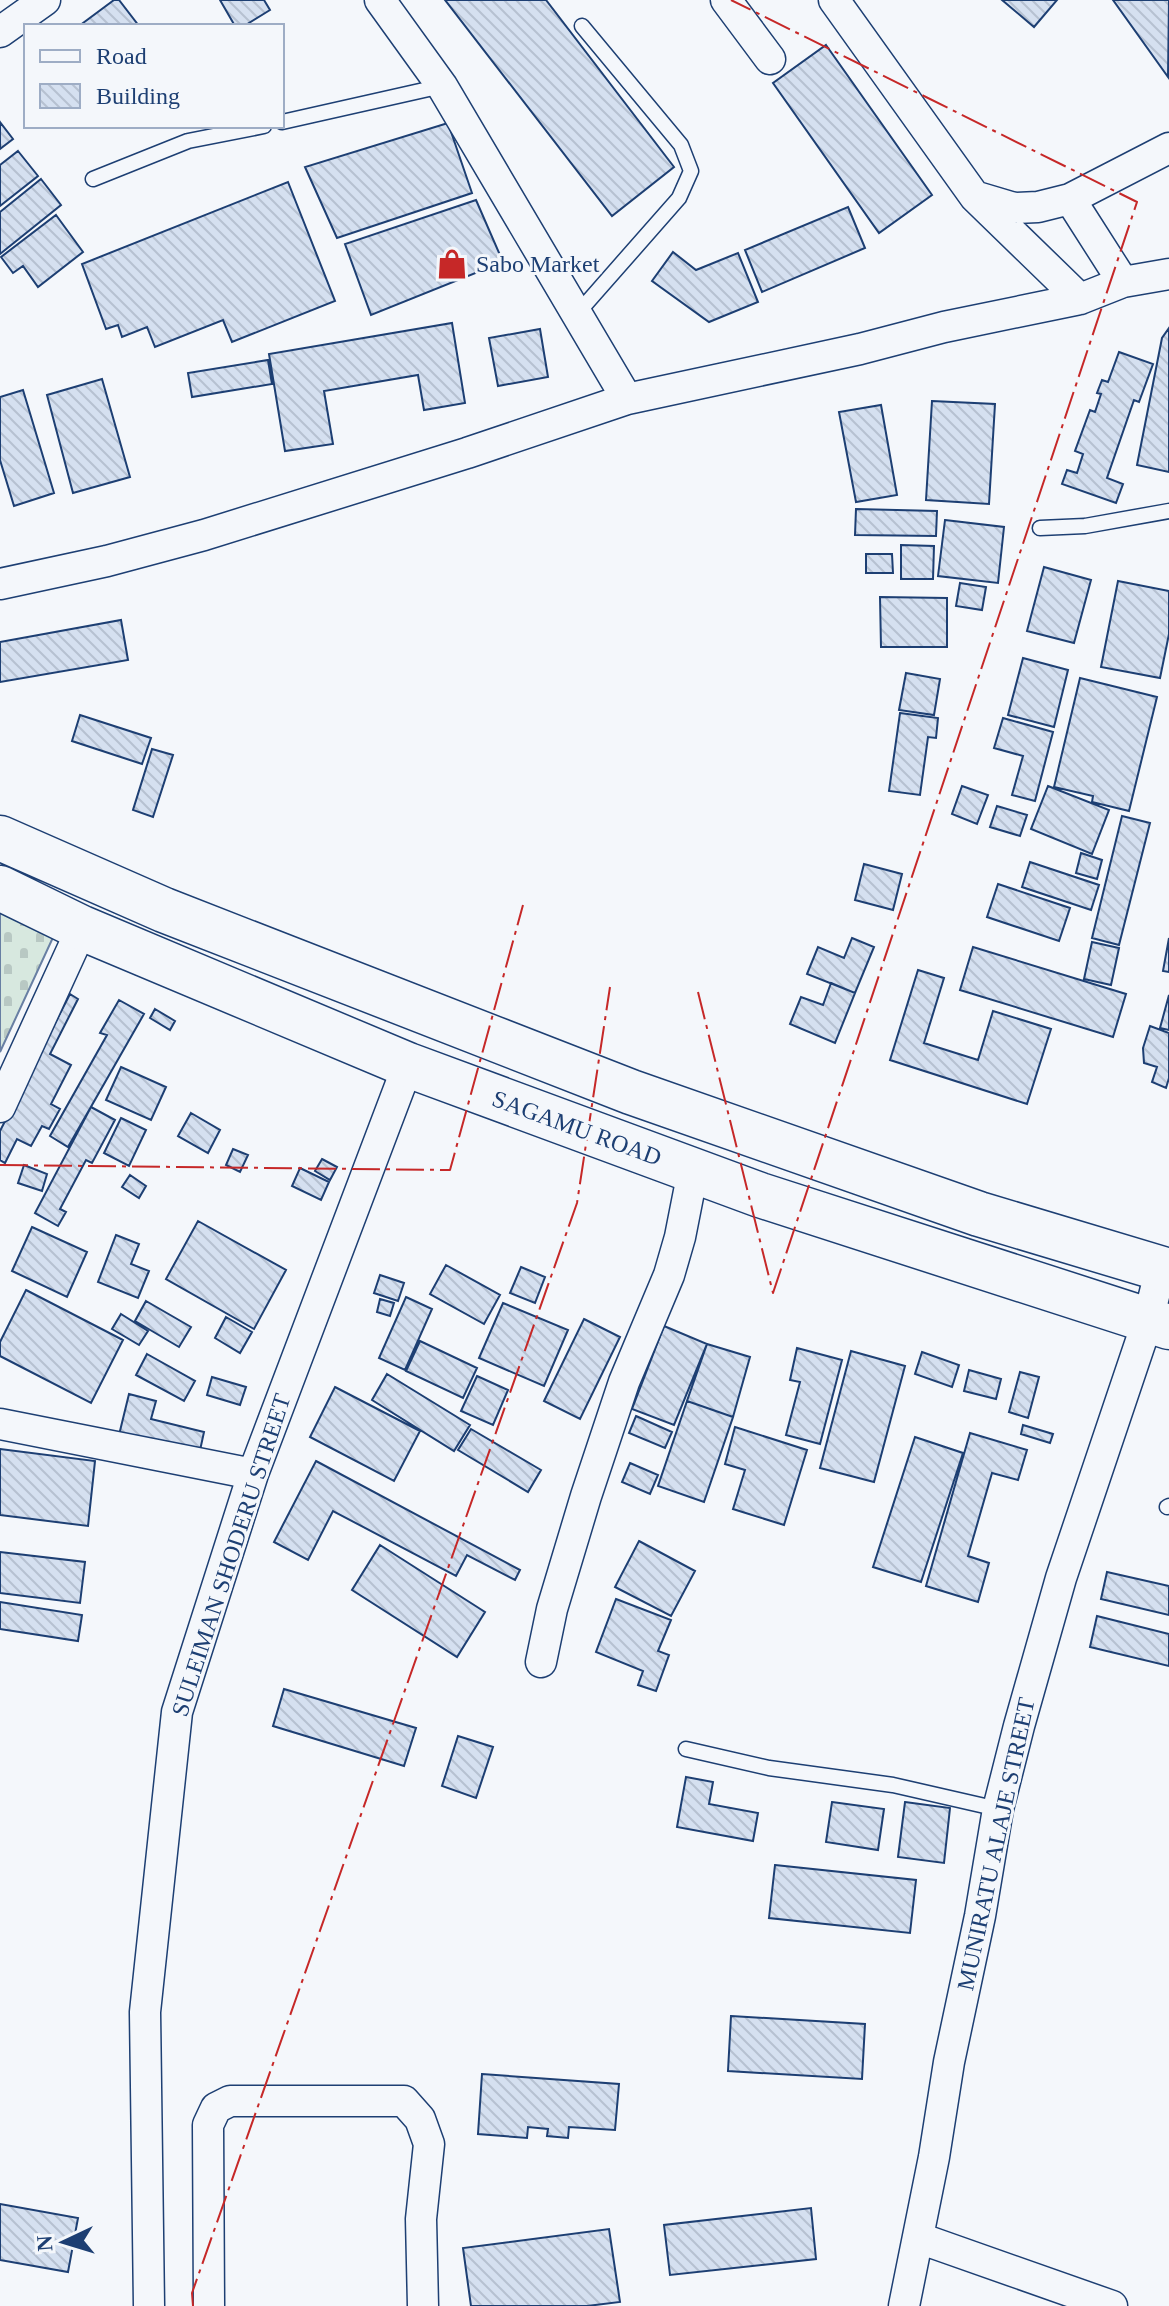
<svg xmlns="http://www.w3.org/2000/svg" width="1169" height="2306" viewBox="0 0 1169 2306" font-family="'Times New Roman',serif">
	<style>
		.cemetery { fill: url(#cemetery-stones); stroke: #687fa3; stroke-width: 2 }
		.building { fill: url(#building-back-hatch); stroke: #1d3f73; stroke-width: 2 }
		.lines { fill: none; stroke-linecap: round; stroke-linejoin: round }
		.service-casing { stroke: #1d3f73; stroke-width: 17 }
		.minor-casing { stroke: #1d3f73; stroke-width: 33 }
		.trunk-casing { stroke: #1d3f73; stroke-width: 47 }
		.service { stroke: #f4f7fb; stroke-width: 14 }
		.minor { stroke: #f4f7fb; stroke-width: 30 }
		.trunk { stroke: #f4f7fb; stroke-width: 44 }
		.power { stroke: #c62828; stroke-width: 2; stroke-dasharray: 28 6 4 6; stroke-linecap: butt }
		.labels { text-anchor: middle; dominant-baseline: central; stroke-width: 6; stroke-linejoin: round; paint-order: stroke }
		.poi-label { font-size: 24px; fill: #1d3f73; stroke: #f4f7fb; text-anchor: start }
		.street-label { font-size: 24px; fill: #1d3f73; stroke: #f4f7fb }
	</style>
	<defs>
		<pattern id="cemetery-stones" width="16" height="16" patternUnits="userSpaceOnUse" patternTransform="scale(2)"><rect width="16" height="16" fill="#d7e8df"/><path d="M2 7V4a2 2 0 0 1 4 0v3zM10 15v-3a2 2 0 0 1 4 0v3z" fill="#b8c8c3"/></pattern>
		<pattern id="building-back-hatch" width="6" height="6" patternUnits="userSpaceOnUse" patternTransform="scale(2)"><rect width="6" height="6" fill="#d5e0f0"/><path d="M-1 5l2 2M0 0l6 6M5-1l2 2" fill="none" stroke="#b6c1d1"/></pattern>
	</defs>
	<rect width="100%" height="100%" fill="#f4f7fb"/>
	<path class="cemetery" d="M0,907L56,931L0,1052Z"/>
	<path class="building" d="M114,0H119L139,26H79Z
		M220,0H264L270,10L244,26H235Z
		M445,0H546L674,167L612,216Z
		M1002,0H1057L1034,27Z
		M1113,0H1169L1168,77Z
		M826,45L932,195L879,233L773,83Z
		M0,122L13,139L0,149Z
		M448,123L472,193L337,238L305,167Z
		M18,151L38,176L0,206V165Z
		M41,179L61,205L0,254V212Z
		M288,182L335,301L232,342L223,320L155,347L147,327L122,337L118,325L106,329L82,264Z
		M476,200L503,262L371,315L345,244Z
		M848,207L865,248L762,292L745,250Z
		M56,215L83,252L38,287L23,266L13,273L1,257Z
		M673,252L696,270L738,253L758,302L709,322L652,281Z
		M452,323L465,403L424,410L418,375L324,391L333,444L285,451L269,354Z
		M1169,328V472L1137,465L1162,338Z
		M540,329L548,377L498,386L489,338Z
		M1119,352L1153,364L1139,402L1134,400L1107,478L1123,484L1116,503L1062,484L1067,470L1077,473L1083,454L1075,451L1090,410L1095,412L1101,394L1097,393L1102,380L1108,382Z
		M268,360L272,384L192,397L188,373Z
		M102,379L130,477L73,493L47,395Z
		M23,390L54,493L14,506L0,460V397Z
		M932,401L995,404L989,504L926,500Z
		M881,405L897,495L856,502L839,412Z
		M856,509L937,511L936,536L855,535Z
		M945,520L1004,527L998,583L938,576Z
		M901,545L934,546L933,579H901Z
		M866,554H892L893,573H866Z
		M1044,567L1091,580L1074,643L1027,631Z
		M1118,581L1169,591V634L1160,678L1101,667Z
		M960,583L986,587L982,610L956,606Z
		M880,597L947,598V647H881Z
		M121,620L128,660L0,682V642Z
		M1023,658L1068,670L1054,727L1008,715Z
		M906,673L940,679L934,715L899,710Z
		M1080,678L1157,697L1129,811L1092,802L1093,796L1054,787Z
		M900,713L938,718L936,738L928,737L920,795L889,791Z
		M80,715L151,738L142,764L72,741Z
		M1003,718L1053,732L1035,801L1012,795L1023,756L994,748Z
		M152,749L173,755L153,817L133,810Z
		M962,786L988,795L977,824L952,814Z
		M1048,786L1109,810L1092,854L1031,829Z
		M997,806L1027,815L1020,836L990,827Z
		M1122,816L1150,823L1119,945L1092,938Z
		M1081,853L1102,860L1097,879L1076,873Z
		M1030,862L1099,885L1091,910L1022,887Z
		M864,864L902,874L893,910L855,900Z
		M998,884L1070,908L1059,941L987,917Z
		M852,938L874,947L855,993L807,974L818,947L844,958Z
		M1169,938V972L1163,971Z
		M1092,942L1119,948L1111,985L1084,979Z
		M973,947L1126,994L1113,1037L960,990Z
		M918,970L944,978L924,1043L978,1060L993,1011L1051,1029L1027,1104L890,1060Z
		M831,983L855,993L835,1043L790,1024L801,997L823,1005Z
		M70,994L78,999L50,1054L71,1065L51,1104L60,1109L49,1129L42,1126L31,1146L17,1139L5,1163L0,1160V1131Z
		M1169,995V1030L1160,1028Z
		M119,1000L144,1014L68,1147L50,1136L107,1035L100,1033Z
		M155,1009L175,1021L170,1030L150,1018Z
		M1150,1026L1169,1033V1078L1166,1088L1152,1082L1157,1067L1144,1063L1143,1048Z
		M121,1067L166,1087L151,1120L106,1100Z
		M91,1107L115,1120L92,1163L86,1160L60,1209L66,1212L58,1226L35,1213Z
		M191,1113L220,1130L208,1153L178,1136Z
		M121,1118L146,1130L129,1166L104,1153Z
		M233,1149L248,1155L240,1172L226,1165Z
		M322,1159L337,1167L330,1180L315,1171Z
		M24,1165L47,1174L42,1191L18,1183Z
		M300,1168L329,1182L321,1200L292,1186Z
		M130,1175L146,1186L139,1198L122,1187Z
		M198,1221L286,1270L254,1329L166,1279Z
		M32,1227L87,1252L67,1297L12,1271Z
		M116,1235L139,1244L131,1264L149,1271L138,1298L98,1282Z
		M446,1265L500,1295L484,1324L430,1294Z
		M521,1267L545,1277L535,1303L510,1293Z
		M380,1275L404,1283L398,1301L374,1293Z
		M26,1290L123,1340L91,1403L0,1356V1342Z
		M406,1297L432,1309L405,1370L379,1358Z
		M380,1299L394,1303L390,1316L377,1312Z
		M146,1301L191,1327L179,1347L135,1321Z
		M503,1303L568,1330L544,1386L479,1358Z
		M121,1314L148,1331L139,1345L112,1329Z
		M226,1317L252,1332L240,1353L215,1338Z
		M584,1319L620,1337L580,1419L544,1401Z
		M664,1326L707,1344L674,1425L632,1409Z
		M420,1341L477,1368L463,1398L406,1371Z
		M707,1344L750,1357L733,1417L687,1401Z
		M797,1348L842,1360L820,1444L786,1435L800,1382L790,1380Z
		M851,1351L905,1366L874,1482L820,1468Z
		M922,1352L959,1365L952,1387L915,1374Z
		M147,1354L195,1381L184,1401L136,1375Z
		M969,1370L1001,1379L996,1399L964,1391Z
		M1020,1372L1039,1377L1028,1418L1009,1412Z
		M387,1374L470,1425L454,1451L372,1400Z
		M477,1376L508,1390L493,1425L461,1411Z
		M212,1377L246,1387L240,1405L207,1395Z
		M335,1387L420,1431L394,1481L310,1437Z
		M129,1394L156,1401L151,1419L204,1432L199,1455L119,1435Z
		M687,1401L733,1417L704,1502L658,1486Z
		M636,1416L672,1432L665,1448L629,1433Z
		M1023,1425L1053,1434L1050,1443L1021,1434Z
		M735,1427L807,1450L784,1525L733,1509L745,1470L725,1464Z
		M471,1429L541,1470L528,1492L458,1450Z
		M970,1433L1027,1450L1018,1480L992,1473L968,1556L989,1563L978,1602L926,1586Z
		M915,1437L963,1453L921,1582L873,1567Z
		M0,1449L95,1461L88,1526L0,1515Z
		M316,1461L520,1570L515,1580L467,1555L456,1576L333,1511L308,1560L274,1542Z
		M630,1463L658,1475L650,1494L622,1482Z
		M639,1541L695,1571L671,1616L615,1587Z
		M380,1545L485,1612L457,1657L352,1590Z
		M0,1552L85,1562L80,1603L0,1593Z
		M1107,1572L1169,1586V1615L1101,1599Z
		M616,1599L671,1620L658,1651L669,1655L656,1691L638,1685L643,1671L596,1652Z
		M0,1602L82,1615L78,1641L0,1629Z
		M1097,1616L1169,1634V1666L1090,1647Z
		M284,1689L416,1728L404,1766L273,1726Z
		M458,1736L493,1747L476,1798L442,1786Z
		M686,1777L713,1782L709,1804L758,1813L753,1841L677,1827Z
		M832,1802L884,1809L878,1850L826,1842Z
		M905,1802L950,1808L944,1863L898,1857Z
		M775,1865L916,1880L910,1933L769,1918Z
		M731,2016L865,2024L862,2079L728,2071Z
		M482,2074L619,2084L615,2130L569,2127L568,2138L547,2136L548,2129L528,2127L527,2138L478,2134Z
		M0,2204L78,2218L68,2272L0,2260Z
		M811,2208L816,2259L670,2275L664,2225Z
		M609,2229L620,2302L587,2306H471L463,2248Z"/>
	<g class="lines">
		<g class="service-casing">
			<path id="service" d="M282,122L442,86
				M93,179L188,141L264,126
				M577,314L679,198L691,171L681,145L582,26
				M1040,528L1085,526L1169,511
				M1167,1507L1169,1506
				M686,1749L769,1768L893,1785L998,1809"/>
		</g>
		<g class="minor-casing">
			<path id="minor" d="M380,0L442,86L627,399
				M726,0L770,59
				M834,0L975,197L1080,299
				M0,32L45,0
				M977,197L1014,208L1038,207L1070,199
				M1123,282L1070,199L1169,148
				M0,584L107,561L204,535L467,453L627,399L860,349L944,327L1080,299L1123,282L1169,274
				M0,1107L82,928
				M0,1424L253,1474
				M541,1662L552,1609L586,1496L624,1382L669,1275L680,1237L693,1171
				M919,2238L1112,2306
				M149,2306L145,2012L177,1712L253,1474L408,1065
				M209,2306L208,2125L216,2108L230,2101H404L420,2119L429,2144L421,2219L423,2306
				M904,2306L934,2157L949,2062L980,1916L998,1809L1019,1726L1061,1578L1148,1320L1161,1268"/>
		</g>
		<g class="trunk-casing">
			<path id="trunk" d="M0,838L164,910L631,1092L979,1214L1169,1271
				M0,888L82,928L408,1065L760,1195L1169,1327"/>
		</g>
		<use href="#service" class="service"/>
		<use href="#minor" class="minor"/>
		<use href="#trunk" class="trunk"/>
		<path class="power" d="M698,992L773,1293L1137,202L731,0
			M0,1165L450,1170L523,905
			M193,2306L192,2293L577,1203L610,987"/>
	</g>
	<defs>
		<g id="shop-bare" transform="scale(2.4)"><path d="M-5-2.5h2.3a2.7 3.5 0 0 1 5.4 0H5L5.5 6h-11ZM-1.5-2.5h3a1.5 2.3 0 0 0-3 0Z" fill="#c62828" stroke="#f4f7fb" stroke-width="2.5" paint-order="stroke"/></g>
	</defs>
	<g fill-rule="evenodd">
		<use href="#shop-bare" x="452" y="264"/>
	</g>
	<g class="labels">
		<g class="poi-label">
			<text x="476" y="264">Sabo Market</text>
		</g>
		<g class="street-label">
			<text transform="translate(577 1128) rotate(20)">SAGAMU ROAD</text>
			<text transform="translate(231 1555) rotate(-72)">SULEIMAN SHODERU STREET</text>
			<text transform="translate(996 1844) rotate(-78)">MUNIRATU ALAJE STREET</text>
		</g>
	</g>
	<rect x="24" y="24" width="260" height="104" fill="#f4f7fb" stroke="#9eadc5" stroke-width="2"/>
	<rect x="40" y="50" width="40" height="12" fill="#f4f7fb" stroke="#9eadc5" stroke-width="2"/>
	<text x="96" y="64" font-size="24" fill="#1d3f73">Road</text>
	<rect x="40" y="84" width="40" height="24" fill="url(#building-back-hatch)" stroke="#9eadc5" stroke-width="2"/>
	<text x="96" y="104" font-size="24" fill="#1d3f73">Building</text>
	<g transform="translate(64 2242) rotate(266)" stroke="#f4f7fb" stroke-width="6" paint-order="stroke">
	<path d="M0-6L14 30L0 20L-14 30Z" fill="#1d3f73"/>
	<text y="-12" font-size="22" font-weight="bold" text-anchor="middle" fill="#1d3f73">N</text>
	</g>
</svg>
